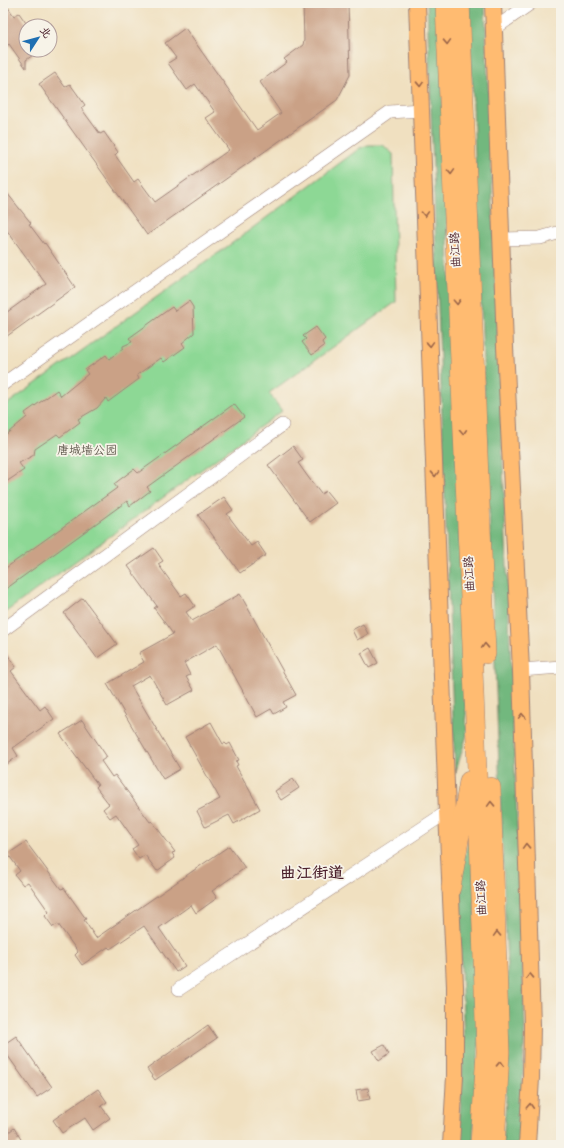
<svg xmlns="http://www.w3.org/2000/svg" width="564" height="1148" viewBox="0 0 564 1148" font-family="Itim,'LXGW WenKai TC',sans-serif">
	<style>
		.green { fill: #8dd895; stroke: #6c7c60 }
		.forest { fill: #72b87e; stroke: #5e6c54 }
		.building { fill: #caa186 }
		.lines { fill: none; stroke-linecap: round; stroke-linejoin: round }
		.minor-casing { stroke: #9d8076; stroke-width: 14 }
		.major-casing { stroke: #9d8076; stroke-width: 18 }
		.highway-casing { stroke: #9d8076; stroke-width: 20 }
		.minor { stroke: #fff; stroke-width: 13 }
		.major { stroke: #ffbb71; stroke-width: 16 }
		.highway { stroke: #ffbb71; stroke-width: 19 }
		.oneway { stroke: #9b654a }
		.labels { text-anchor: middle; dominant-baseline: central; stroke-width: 3.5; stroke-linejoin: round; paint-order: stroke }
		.street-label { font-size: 12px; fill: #4a1f2b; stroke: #f7f3e8 }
		.park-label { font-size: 12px; fill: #5e564b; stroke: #f7f3e8 }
		.district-label { font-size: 16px; font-weight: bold; fill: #4a1f2b; stroke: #f7f3e8 }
	</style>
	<rect width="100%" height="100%" fill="#f7f3e8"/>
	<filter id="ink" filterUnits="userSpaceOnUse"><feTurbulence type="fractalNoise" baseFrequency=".025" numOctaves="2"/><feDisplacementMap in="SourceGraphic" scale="8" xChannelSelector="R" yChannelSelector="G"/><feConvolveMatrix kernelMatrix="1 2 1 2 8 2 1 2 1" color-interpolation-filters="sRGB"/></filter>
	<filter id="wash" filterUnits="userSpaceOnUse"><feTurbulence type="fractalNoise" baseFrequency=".012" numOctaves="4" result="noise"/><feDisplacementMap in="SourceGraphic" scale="16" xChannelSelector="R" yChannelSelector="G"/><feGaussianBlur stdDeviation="0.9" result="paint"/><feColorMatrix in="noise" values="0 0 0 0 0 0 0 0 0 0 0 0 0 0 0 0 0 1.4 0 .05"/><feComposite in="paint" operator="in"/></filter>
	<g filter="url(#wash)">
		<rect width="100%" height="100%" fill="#f0e0c0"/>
		<path class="green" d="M368,145H383L393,154L396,302L269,393L282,411L3,614V407L235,241L360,148Z"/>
		<path class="forest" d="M427,3H439L467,735L455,774Z
			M469,3H485L525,1027L520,1145H503L508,1068L507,969Z
			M472,823L479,1044L473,1145H458L464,1045L458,888Z"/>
		<g id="blocks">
			<path class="building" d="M3,3H5L14,16L19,13L26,23V50H40L26,60V68L9,44L7,46L3,40Z
				M303,3H348L350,75L337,100L147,235L39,84L55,73L65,87L70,84L85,105L81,108L100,134L104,132L118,152L115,155L134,182L138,179L155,202L229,150L206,118L215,112L195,84L187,90L168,63L176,58L165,43L185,28L257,130L281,113L260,82L287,62L284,59L303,45L304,40Z
				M3,188L31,223L29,224L44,244L45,243L75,287L3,339V315L46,284L3,225Z
				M189,301L193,307L194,333L182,343L185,347L164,362L161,358L148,367L137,375L139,379L108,402L106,398L97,408L78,419L80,422L60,437L57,434L35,449L34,455L19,463L24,470L3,484V437L27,417L25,413L57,390L61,396L88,374L85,370L106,355L109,359L123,348V346L132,342L129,338L172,307L175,311Z
				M316,327L325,339L322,342L324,346L312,355L302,342L306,339L303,336Z
				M234,404L244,417L147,487L150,491L130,506L127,501L3,591V570L117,488L114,484L134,469L138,473Z
				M293,446L303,460L298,463L308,477L321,494L326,491L336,503L310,522L268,465Z
				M224,497L233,510L227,514L251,546L257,542L266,555L240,573L198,515Z
				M154,548L163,561L158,564L181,596L186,593L195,606L186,612L192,621L240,594L296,695L283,702L286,707L274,714L271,709L257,717L217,644L184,663L190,675L186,677L194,690L167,705L150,675L131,686L180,769L163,779L107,684L144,662L139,653L173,634L154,608L157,606L128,566Z
				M83,598L117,644L97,658L64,613Z
				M363,624L368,634L357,640L352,630Z
				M3,648L16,667L11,671L40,710L45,706L54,719L13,748L18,756L3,767Z
				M370,648L378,663L369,668L361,653Z
				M82,720L107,757L101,761L112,777L115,775L121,783L150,822L152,821L175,852L172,853L175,858L157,871L145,855L139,859L132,849L138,845L116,814L110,818L103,809L109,804L96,787L98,785L60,734Z
				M211,722L223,744L225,743L227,745L230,743L239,760L236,761L238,765L236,766L260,809L234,824L229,815L205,827L197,811L220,799L185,737Z
				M293,779L299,788L281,800L275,791Z
				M26,842L61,889L64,888L86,919L84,920L96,938L229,846L245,868L212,891L217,898L196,913L191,905L159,928L185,966L176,972L144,926L110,949L108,947L82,965L75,955L78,952L58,924L53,927L45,916L49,912L28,882L23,885L15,875L20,871L8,854Z
				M208,1025L217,1038L155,1080L147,1069Z
				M16,1036L52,1087L37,1097L3,1049V1045Z
				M384,1045L389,1054L379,1061L373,1051Z
				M368,1088L370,1099L358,1101L356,1090Z
				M98,1089L107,1102L101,1106L110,1118L93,1130L85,1118L62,1133L53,1120Z
				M3,1123L9,1132L14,1128L22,1141L16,1145H3Z"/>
		</g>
	</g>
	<g filter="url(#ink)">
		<use href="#blocks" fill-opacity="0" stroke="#9d8076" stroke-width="1"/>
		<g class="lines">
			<g class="minor-casing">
				<path id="minor" d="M494,29L531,3
					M501,239L540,238L561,232
					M3,384L390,112L421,110
					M3,630L282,425
					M521,670L561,667
					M179,989L447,812"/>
			</g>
			<g class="major-casing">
				<path id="major" d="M417,3L447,812L455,986V1076L451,1145
					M493,3L505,347L521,670L532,1025L531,1078L527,1145"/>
			</g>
			<g class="highway-casing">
				<path id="highway" d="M445,3L476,741L484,989L486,1052L480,1145
					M460,3L486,654
					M491,787L500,1052L495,1145
					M451,888L469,781"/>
			</g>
			<use href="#minor" class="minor"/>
			<use href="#major" class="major"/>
			<use href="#highway" class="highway"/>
		</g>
		<defs><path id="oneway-chevron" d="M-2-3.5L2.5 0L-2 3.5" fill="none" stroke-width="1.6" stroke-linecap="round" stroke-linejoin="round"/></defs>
		<g class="oneway">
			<use href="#oneway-chevron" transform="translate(447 42) rotate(88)"/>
			<use href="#oneway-chevron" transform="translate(420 84) rotate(88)"/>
			<use href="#oneway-chevron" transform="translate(451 172) rotate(88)"/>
			<use href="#oneway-chevron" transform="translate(425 214) rotate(88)"/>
			<use href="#oneway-chevron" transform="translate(457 302) rotate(87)"/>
			<use href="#oneway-chevron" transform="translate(430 344) rotate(88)"/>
			<use href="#oneway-chevron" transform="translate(463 432) rotate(87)"/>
			<use href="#oneway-chevron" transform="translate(435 474) rotate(88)"/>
			<use href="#oneway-chevron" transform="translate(485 646) rotate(-92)"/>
			<use href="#oneway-chevron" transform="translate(522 716) rotate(-92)"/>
			<use href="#oneway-chevron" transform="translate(491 804) rotate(-92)"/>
			<use href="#oneway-chevron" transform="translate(526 846) rotate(-92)"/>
			<use href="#oneway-chevron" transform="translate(497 934) rotate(-92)"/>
			<use href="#oneway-chevron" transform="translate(530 976) rotate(-92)"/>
			<use href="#oneway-chevron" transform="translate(500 1064) rotate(-88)"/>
			<use href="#oneway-chevron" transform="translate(530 1106) rotate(-87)"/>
		</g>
	</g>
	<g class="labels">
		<g class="street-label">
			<text transform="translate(455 250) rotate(-93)">曲江路</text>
			<text transform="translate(469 574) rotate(-93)">曲江路</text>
			<text transform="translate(481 898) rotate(-92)">曲江路</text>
		</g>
		<g class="park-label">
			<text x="87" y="450">唐城墙公园</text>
		</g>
		<g class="district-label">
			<text x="312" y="872">曲江街道</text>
		</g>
	</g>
	<rect width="564" height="1148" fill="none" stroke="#f7f3e8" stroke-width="16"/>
	<g transform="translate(38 38) rotate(54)"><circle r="19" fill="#f7f3e8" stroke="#b29e9c"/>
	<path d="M0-3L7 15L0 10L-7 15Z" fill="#1f6fb2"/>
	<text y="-6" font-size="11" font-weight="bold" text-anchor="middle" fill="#4a1f2b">北</text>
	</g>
</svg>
